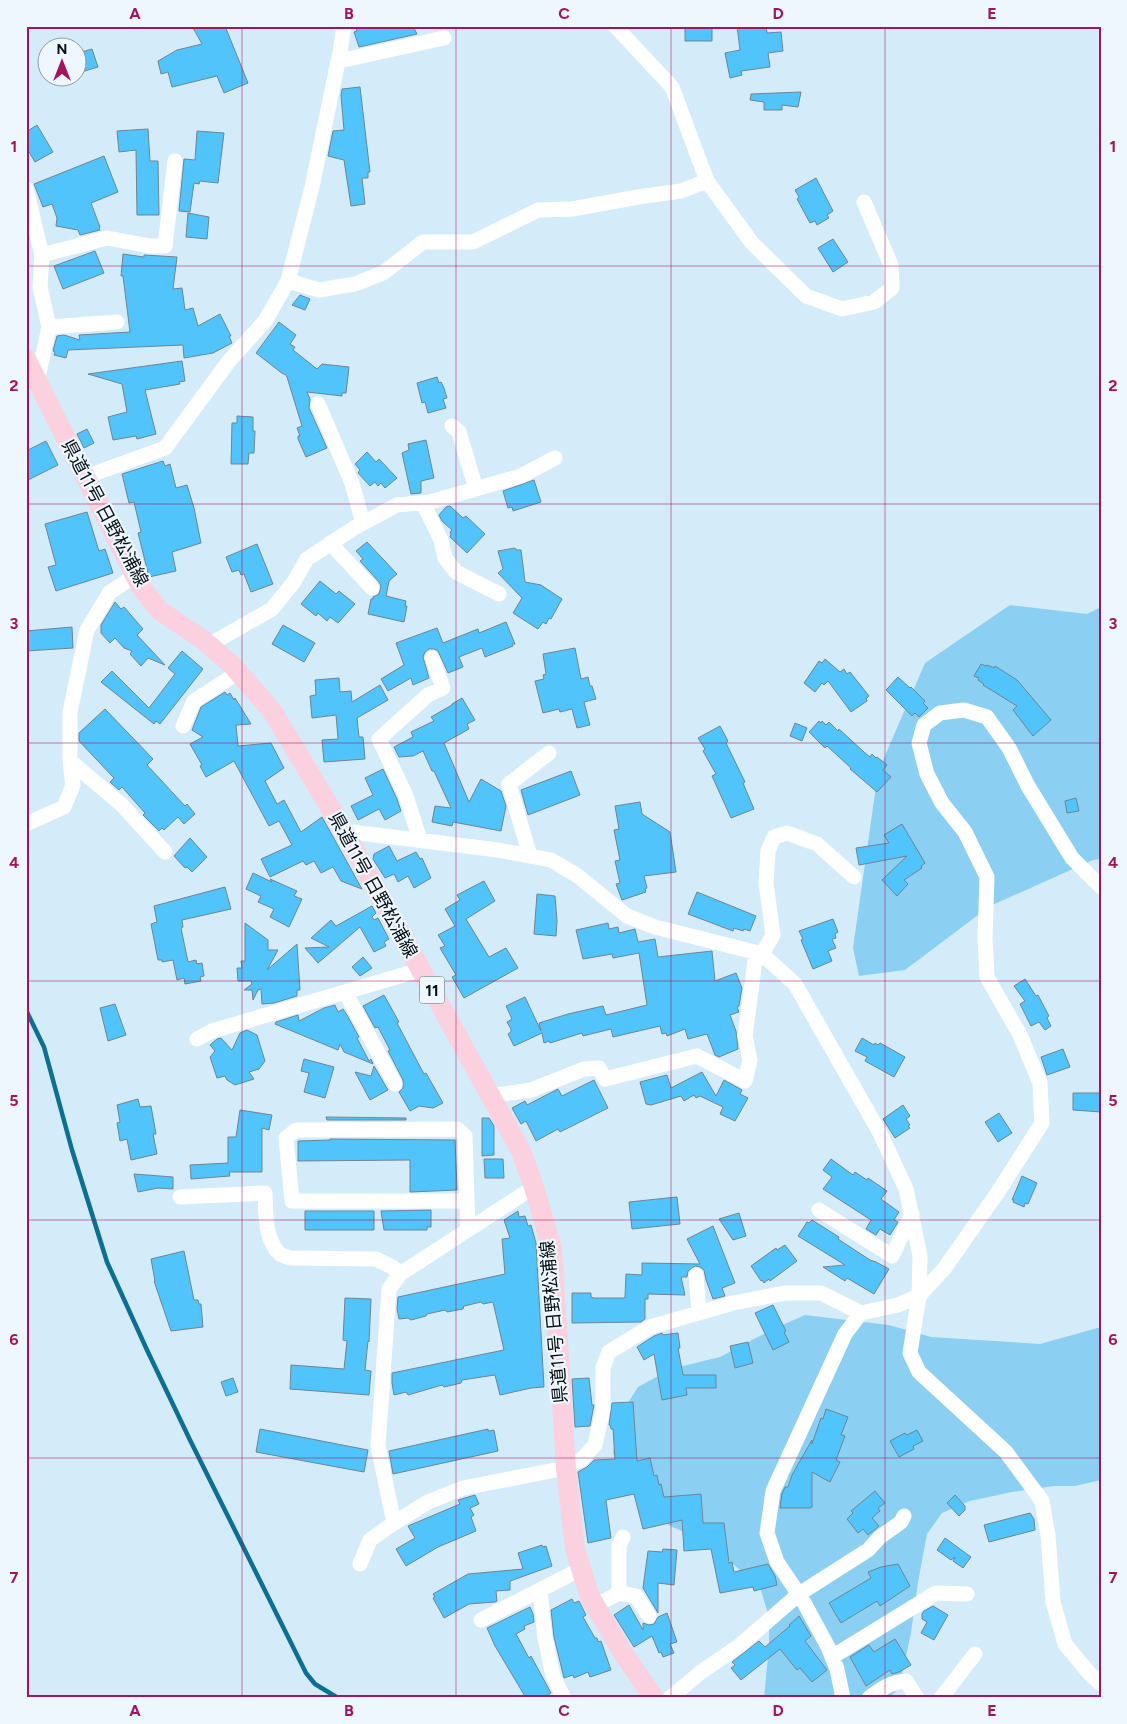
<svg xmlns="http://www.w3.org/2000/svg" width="1127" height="1724" viewBox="0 0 1127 1724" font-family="Figtree,'Noto Sans JP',sans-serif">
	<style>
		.green { fill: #8bcff3 }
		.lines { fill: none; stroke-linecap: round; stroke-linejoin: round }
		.stream { stroke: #0c6f94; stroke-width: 4.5 }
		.building { fill: #51c4fb; stroke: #6e8592 }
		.minor { stroke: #fff; stroke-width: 15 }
		.major { stroke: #fbd0df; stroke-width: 20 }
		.grid { fill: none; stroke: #a2155d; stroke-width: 1; stroke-opacity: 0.55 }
		.labels { text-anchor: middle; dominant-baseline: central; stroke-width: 4.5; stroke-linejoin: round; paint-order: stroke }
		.shield { fill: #edf7fd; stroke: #4b5458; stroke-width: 1 }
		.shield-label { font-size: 16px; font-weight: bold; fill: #060e12 }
		.street-label { font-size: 18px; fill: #060e12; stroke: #edf7fd }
		.neatline { fill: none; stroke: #a2155d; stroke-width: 2 }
		.grid-label { font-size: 16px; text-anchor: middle; font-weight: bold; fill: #a2155d }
	</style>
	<rect width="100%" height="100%" fill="#d4ecfa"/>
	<path class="green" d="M1010,605L1087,614L1101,607V859L1093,860L990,906L905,970L859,976L853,948L878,772L925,663Z
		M805,1315L889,1325L931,1337L1040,1344L1101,1327V1480L1075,1486H1054L1012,1492L970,1501L942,1513L927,1534L918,1582L911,1633L899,1688L889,1698H764L769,1647V1617L760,1587L706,1541L670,1526L622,1480L613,1453L617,1420L638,1387L671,1369L720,1357L771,1330Z"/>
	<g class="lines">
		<path class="stream" d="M26,1010L44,1047L72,1150L107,1262L147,1350L190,1440L306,1673L315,1684L338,1698"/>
	</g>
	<path class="building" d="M192,26H225L248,83L224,93L217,76L172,87L168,72L161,74L158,61L177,50L202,44Z
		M355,26H413L417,34L359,47L354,32L357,31Z
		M712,26V41H685V27Z
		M737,26H766L767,33L781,32L783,51L768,53L770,67L741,71L742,75L730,78L725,53L740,50Z
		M92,49L98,67L78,73V53Z
		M360,87L370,172H368V178H362L365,204L351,206L344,160L328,156L333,131L344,130L341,96L342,89Z
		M801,92L798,107L782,105V110H764V102L750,100L751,94Z
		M37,125L53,152L35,162L26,147V132Z
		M148,129L150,161H158L159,215H137L136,150L119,152L117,131Z
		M197,131L224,133L218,183L200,181L199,184L194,183L190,212L179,211L184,159L195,160Z
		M104,156L118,192L91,203L100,227L99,228L100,230L80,235L78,230L56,226L57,218L52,204L43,207L34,184Z
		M816,178L833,211L827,215L829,218L817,225L815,221L810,223L797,199L799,197L795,190Z
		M188,213L209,217L207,239L186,237Z
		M833,239L848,262L833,272L818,248Z
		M95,251L104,273L63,289L54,266Z
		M123,254L144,257V255L177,257L173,289L182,288L185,310L193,308L198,326L220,314L231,336H229L232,343L213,353L184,358L183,345L68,350L66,358L54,355L55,352L53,351L57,336L64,335L80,340L79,335L130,332L123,276H121Z
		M300,295L310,299L305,310L292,305Z
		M279,322L296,335L290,344L295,347L293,350L317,369L322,364L349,367L346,393H342V396L307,392L310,399L309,408L327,448L306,457L298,439V436H300L297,428L302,426L287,377L285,374H283L256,353Z
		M182,361L185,381L179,382L180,384L145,390L156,434L137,439L136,436L113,440L108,417L127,412L122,384L88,374Z
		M437,377L439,383L441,382L444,388L447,398L443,399L446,408L428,413L425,402L422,403L417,383Z
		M237,416L253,417V431H255L254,453H249L248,464H231L232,423H237Z
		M87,429L94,443L84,448L77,434Z
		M426,440L434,478L421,481V493L411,494L402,453L409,450L408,444Z
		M46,441L58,465L26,481V451Z
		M367,452L376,462L379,459L397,478L385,488L381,483L378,486L375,482L370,486L358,473L360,470L355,464Z
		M163,461L165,466L170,464L176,488L187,485L194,508L201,543L172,552L176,571L149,577L138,533L141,532L134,502L129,503L122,474Z
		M534,480L541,502L513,511L512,507L508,508L503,491Z
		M450,506L463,518L466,516L485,534L467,553L450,537L451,534L450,532L452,530L442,521L439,515L446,507Z
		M87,512L99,551L105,549L113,573L56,591L48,567L56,565L45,524Z
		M367,542L397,574L389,581L386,596L406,601L405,606H407L404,622L368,614L371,599H373V597L379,594L381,586L379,582L360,561L363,559L356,551Z
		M257,544L273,584L251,592L244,574L241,575L239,570L232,572L226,557Z
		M515,548L516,550H521L525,582L541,585L562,599L551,619L549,618L546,624L543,622L538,629L513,613L522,598L498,573L503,569L498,551Z
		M320,581L336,594L339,591L355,604L338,623L330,617L327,621L318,613L316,616L301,604Z
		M115,602L121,609L124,607L143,629L137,635L165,665L148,658L141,666L130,654L132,651L124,648L115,638L110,643L101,633V625Z
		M506,622L515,644H512L513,646L485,657L482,648L459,657L463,667L448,673L438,651L434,649H429L425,652L423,657L429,678L413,685L411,678L388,691L381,679L404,665L396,643L437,628L443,643L478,629L479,633Z
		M283,625L315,643L304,662L272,644Z
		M72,627L73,648L26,651V631Z
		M575,648L581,679L588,677L590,686H592L596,699L584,702L590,725L577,728L572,709L560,712L559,709L543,713L535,681L544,679L543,675L546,674L543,654Z
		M182,651L203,669L160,724L156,721L154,724L101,682L112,671L149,708L175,674L168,668Z
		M825,659L840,672L844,669L847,674L850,672L869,696L866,699L867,701L851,712L828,681L824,685L822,683L815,692L804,683L819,661L822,663Z
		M981,664L986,666L987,665L994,668L995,666L1017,680L1051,720L1033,736L1013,710L1017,706L983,685L984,684L978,680L979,678L974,676Z
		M898,677L910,688L911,687L925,701L923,703L928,708L919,717L915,713L912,716L886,690Z
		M339,678L340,692L351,691L352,702L380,685L388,700L357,718L359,737H363L365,759L324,762L322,740L338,739L336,715L312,718L310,696L316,695L315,680Z
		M225,692L227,695L230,693L234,700L235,698L251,724L236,725L238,746L271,743L284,768L265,781L277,804L284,800L301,832L322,817L362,889L341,881L333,867L321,873L314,861L306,865L303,861L270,877L261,859L292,845L279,821L269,826L234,761L206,777L200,766L202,765L190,744L203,737L192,730L201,707Z
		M462,698L475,720L467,724L469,729L444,743L469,802L481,779L501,791L506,806L501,831L453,822L452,826L432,822L435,806L451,808L434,771H432L423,751L413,756L399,757L394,747L413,737L411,732L434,721L431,717L452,705V704Z
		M105,709L153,759L147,765L185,806L187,804L195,814L184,824L178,817L164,830L162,828L159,831L143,815L145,813L122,787L119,790L110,782L114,778L79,741V733Z
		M819,721L821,723L822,721L826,725L829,722L838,731L839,729L864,752L870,757L872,754L876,758L877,757L887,765L883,770L891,777L877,792L850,769L851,768L827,746L825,748L809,732Z
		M795,723L807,728L802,741L790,736Z
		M720,726L728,741L726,743L745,782L743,783L754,809L731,818L712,776L716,774L703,751L705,749L698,738Z
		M383,769L397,799L401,811L385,820L379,809L358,820L351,806L373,795L365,778Z
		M571,771L580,795L528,815L521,790Z
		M1076,798L1079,811L1067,813L1065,801Z
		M640,802L642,814L670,832L676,872L644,876L647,888L645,889L646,892L622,900L616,884L620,883L615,861L620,860L614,830L619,829L615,806Z
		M902,824L925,863L921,866L922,868L904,880L908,884L897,896L882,880L907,856L859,865L856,848L889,843L884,835Z
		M190,838L207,857L192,872L187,867L185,868L174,856Z
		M389,846L397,861L416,852L420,859L422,858L431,878L414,888L408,876L398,882L394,874L385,878L373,859L374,854Z
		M253,873L272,882L270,879L297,891L294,896L302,899L289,927L270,917L274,909L258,902L261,896L246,889Z
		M484,881L495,901L466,919L489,957L506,948L518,968L464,998L452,977L456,975L440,948L445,946L438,935L455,926L445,909L460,900L457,895Z
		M225,887L231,909L182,920L183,927L181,928L188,962L196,960L197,964L202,963L204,976L200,977L201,981L185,984L184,978L177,980L173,960L162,962V960H158L151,924L157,922L154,906Z
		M697,892L756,916L750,931L744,929L743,931L734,928L733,931L688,914Z
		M537,894L555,896L557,921L556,936L534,934Z
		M372,906L376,913L372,917L374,920L378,918L389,939L384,942L386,946L374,952L360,927L318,963L305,948L329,947L311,938L331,920L336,926Z
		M833,919L838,932L835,934L836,938L832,939L836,948L828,951L832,961L813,969L801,940L803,939L799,931Z
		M245,923L268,940V950H278L267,970L297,944L300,990H297V996L274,1003L262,1004L261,989L258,990L253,1000L252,990H244L252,984L251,981H238L237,968H242L241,961H245Z
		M608,923L609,929L618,927L619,933L635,929L638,942L655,939L658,957L712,951L715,981L736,973L742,988L739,1006L737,1007L739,1012L730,1015L736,1031L738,1049L719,1057L715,1055L707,1034L688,1039L685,1029L667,1036L666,1033L662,1034L660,1026L613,1037L611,1029L583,1036L582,1033L550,1043L549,1041L544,1043L542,1033L514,1046L508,1034L511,1032V1029L507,1022L512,1019L506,1006L525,997L541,1031L539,1023L568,1014L603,1006L606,1015L647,1005L639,953L613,958L612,954L583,959L576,930Z
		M363,957L372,968L360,976L352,967Z
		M1025,979L1036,996L1038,995L1049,1016L1047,1018L1051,1026L1045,1030L1039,1022L1031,1026L1020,1004L1025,1001L1014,986Z
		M384,995L399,1022L397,1023L424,1074L426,1073L443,1103L433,1108L419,1106L410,1111L399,1092L403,1088V1080L388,1051L390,1050L378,1027L375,1028L363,1006Z
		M115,1004L126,1035L108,1041L100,1008Z
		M335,1005L338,1012L343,1009L347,1015L359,1037L357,1038L369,1061L371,1059L373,1064L344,1052L340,1044L338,1050L275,1024L276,1022L298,1015L299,1021L324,1008Z
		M247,1030L257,1035L265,1061L259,1069L249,1072L254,1079L235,1085L227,1080L225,1076L217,1078L210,1057L215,1051L210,1045L217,1039L221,1038L232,1050L240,1033Z
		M862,1038L874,1045L875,1043L878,1045L880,1043L905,1057L894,1077L865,1061L867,1057L855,1051Z
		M1063,1049L1070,1067L1047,1075L1041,1057Z
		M304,1059L334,1067L325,1098L304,1092L309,1073L301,1071Z
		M374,1066L388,1090L370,1100L355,1072L371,1076Z
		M702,1072L716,1096L724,1080L742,1090L740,1094L748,1098L735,1121L720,1114L723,1107L700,1096L696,1098L694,1095L684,1101L681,1096L651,1105L646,1104L640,1082L667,1075L671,1088Z
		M594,1080L608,1108L560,1132L558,1129L536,1141L526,1121L521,1124L512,1108L525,1101L527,1105L558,1089L562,1096Z
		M1073,1093H1101V1112L1073,1110Z
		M138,1099L140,1107L151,1106L156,1134H153L157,1154L131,1160L127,1139L120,1141L117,1123L120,1122L117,1105Z
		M903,1105L910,1116L906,1119L910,1125L908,1126L910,1128L895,1138L883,1119Z
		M240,1110L272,1115L269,1130L262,1128V1172H229L230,1176L191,1179L190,1165L228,1163V1137H236Z
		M999,1113L1012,1133L998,1142L985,1122Z
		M326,1117L406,1118V1120H327Z
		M482,1118H489L494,1126V1155L482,1156Z
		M330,1139L455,1140L457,1190L410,1192V1160L298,1161V1141L330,1140Z
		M484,1159H503L504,1178H485Z
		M831,1159L853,1175L855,1172L867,1180L868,1178L887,1191L881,1199L899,1212L894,1220L898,1222L890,1235L880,1229L876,1235L866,1229L871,1220L823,1189L832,1177L823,1170Z
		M134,1174L173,1177V1189L158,1188L138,1192Z
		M1022,1176L1037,1183L1028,1204L1025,1203L1024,1207L1013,1202L1014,1200H1012Z
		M677,1197L680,1224L632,1229L629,1202Z
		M431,1210V1227H427V1230H384L381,1211Z
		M305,1211H374V1230H305Z
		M518,1211L519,1217L525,1216L528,1226L531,1225L536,1243L544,1387L531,1388L500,1395L495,1375L462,1380L461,1383L444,1387L442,1385L408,1395L406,1392L394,1395L392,1383V1373L504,1350L493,1302L483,1304L481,1302L464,1306L463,1309L447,1312L445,1310L427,1314L426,1316L411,1320L408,1318L399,1319L397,1309L398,1297L505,1274L502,1239L510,1238L504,1220Z
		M739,1213L746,1236L733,1240L719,1219Z
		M812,1220L839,1237L838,1239L870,1260L876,1262L889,1269L874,1294L847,1278L845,1281L823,1267L845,1265L798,1236L807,1222L809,1223Z
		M713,1226L735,1283L722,1288L725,1296L713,1299L706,1280L704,1270L700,1267L695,1266L688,1271L687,1277H681L685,1295L648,1294V1299H645V1319L641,1322L572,1323V1293H591V1297L594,1298H624L625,1297L626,1274L642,1275V1263L700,1264L687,1239Z
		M785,1245L797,1261L770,1281L769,1279L764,1283L762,1280L761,1281L751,1266L776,1248L777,1250Z
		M184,1251L194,1300H198L199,1304H201L203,1327L171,1331L154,1281H155L151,1259Z
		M345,1298L371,1299L369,1342L368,1341L365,1370L371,1371L369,1395L290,1389L291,1365L344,1369L347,1341L343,1340Z
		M773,1305L786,1331L784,1332L789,1342L773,1350L755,1313Z
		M662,1333L663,1335L678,1333L680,1348H678L683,1375H716V1388H686L687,1395L662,1400L654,1354L644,1360L637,1347L654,1336Z
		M748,1342L753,1363L735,1368L730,1346Z
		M233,1378L238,1392L226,1396L221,1382Z
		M589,1378L592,1405H594L590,1426L575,1427L572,1379Z
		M633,1402L637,1461L650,1458L654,1476L657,1475L659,1485L661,1484L664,1497L701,1494L703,1523H724L729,1563L732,1562L734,1572L768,1564L775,1576L777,1585L754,1591L753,1587L720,1593L711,1549L684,1551L682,1520L643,1529L634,1494L606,1500L611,1538L588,1543L578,1472L587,1467L594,1460L615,1459L613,1429H611L610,1425H609L612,1403Z
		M826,1409L848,1417L841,1435L845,1436L836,1460L840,1462L830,1482L812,1472V1507L810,1508H780L782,1494L785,1487H788L792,1475L812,1440V1444L821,1418L823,1419Z
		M260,1429L368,1450L364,1472L256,1452Z
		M488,1429V1431L494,1430L498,1451L393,1474L389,1451Z
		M917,1430L923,1441L913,1446L914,1449L899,1457L890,1441L905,1433L907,1435Z
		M875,1491L885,1503L878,1508L880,1511L872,1518L879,1526L868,1535L863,1529L858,1533L847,1519L853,1513L851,1511Z
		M475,1495L479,1504L470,1508L474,1515L471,1517L476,1531L438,1547L406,1566L396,1549L415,1538L408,1526L460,1504L458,1500Z
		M955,1495L965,1506V1510L959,1516L947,1503Z
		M1030,1513L1034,1519L1035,1530L989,1542L984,1525Z
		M945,1538L971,1557L963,1568L953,1561L955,1557L951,1560L937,1550Z
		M542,1545L543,1547L546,1546L552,1566L510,1581V1590L496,1591L497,1601L495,1602L469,1604L444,1618L433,1598L435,1597L433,1594L468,1574L523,1569L518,1553Z
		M663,1549L677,1550L674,1585L658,1583V1613L643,1588L648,1551L662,1552Z
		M898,1564L910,1586L880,1606L877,1601L841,1623L829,1603L871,1578L868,1572L881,1567Z
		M572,1599L574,1603L579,1601L586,1615L583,1617L595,1638H597L598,1642L601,1641L611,1670L590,1677L588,1672L574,1678L573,1675L564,1678L554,1637L551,1610Z
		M629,1605L643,1630V1623L649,1625L654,1624L658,1617L667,1613L677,1642L670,1644L674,1653L663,1657L661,1652L659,1653L652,1636L634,1647L614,1615Z
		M933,1606L948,1615L934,1640L921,1633L927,1622L922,1619V1614L924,1611Z
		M530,1607L533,1614L534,1622L524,1626L525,1629L516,1634L529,1658L531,1656L551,1693L543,1698H526L495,1646L487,1628Z
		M799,1616L811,1636L805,1641L827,1670L812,1682L800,1668L797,1670L780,1649L741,1680L731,1668L735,1665L732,1662L759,1641L765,1647L790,1626L789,1625Z
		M895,1639L911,1665L899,1672L892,1674L890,1670L866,1686L850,1657L869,1645L874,1652Z"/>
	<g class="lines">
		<path class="minor" d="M615,26L672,87L707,181L752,243L806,296L842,309L874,302L892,288L891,265L864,202
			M339,61L444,38
			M26,189L42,255L40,287L49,327L37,382
			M42,255L107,238L150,246H165L175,161
			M288,281L319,290L355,284L383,273L423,242H473L538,210L572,209L638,197L681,191L707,181
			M49,327L117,322
			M318,404L352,483L363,523
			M452,426L459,432L476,489
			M85,477L165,448L229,361L265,321L288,281L312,187L340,52L344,26
			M423,503L441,540L445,558L456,572L499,594
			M330,543L372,588
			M209,645L272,609L293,583L307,559L354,528L397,505L430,502L521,476L555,458
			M183,726L194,701L239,672
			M70,761L121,804L165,852
			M26,824L64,807L73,785L70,761V712L87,630L110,592L135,576
			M344,831L498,850L551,860L578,876L627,916L655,927L762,954L795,984L880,1133L906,1189L920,1256L919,1296L910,1353L919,1372L1006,1452L1042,1501L1048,1535L1053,1602L1065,1644L1089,1673L1101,1684
			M420,840L406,796L379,739L428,695L443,688L432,658
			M530,856L509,784L549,753
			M762,954L773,935L766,883L768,851L774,837L787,833L817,844L854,877
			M345,992L395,1084
			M197,1039L212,1031L420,970
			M490,1096L531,1090L584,1069L599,1068L605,1079L697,1056L745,1081L750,1060L745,1036L756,953
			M180,1197L265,1193C266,1212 264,1239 280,1254C283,1256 288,1257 291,1258L376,1259L392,1267L400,1274
			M467,1201H292L286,1138L296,1130L457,1129L465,1136L468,1230
			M819,1210L892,1256L912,1214
			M696,1275L699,1313
			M394,1523L378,1446L389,1289L400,1274L534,1187
			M360,1564L370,1540L394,1523L428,1502L463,1488L566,1468L582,1459L595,1445L603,1409V1368L609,1352L650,1327L733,1303L785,1293H821L861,1313L898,1305L919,1296L944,1269L998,1192L1042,1123L1040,1083L1020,1035L987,977L985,938L987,877L965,832L942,803L927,774L919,743L924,725L940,713L964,710L987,717L1009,748L1028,786L1072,858L1101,887
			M540,1590L545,1638L553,1676L564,1698
			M619,1593L636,1596L649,1616
			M595,1606L619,1593V1546L623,1537
			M481,1620L581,1569
			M832,1657L936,1593L967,1594
			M670,1698L701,1672L739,1646L799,1594L868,1550L880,1537L901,1522L904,1516
			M843,1698L837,1669L828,1647L802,1599L777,1562L767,1533L773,1491L845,1334L861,1313
			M869,1698C881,1689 891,1682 906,1681L917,1698
			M941,1698L975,1654"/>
		<path class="major" d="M26,359L141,587L160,611L202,639L233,666L272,711L344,831L521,1151L534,1187L552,1249L566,1468L575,1549L590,1597L623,1653L654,1698"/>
	</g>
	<path class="grid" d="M242,26V1698M456,26V1698M671,26V1698M885,26V1698M26,266H1101M26,504H1101M26,743H1101M26,981H1101M26,1220H1101M26,1458H1101"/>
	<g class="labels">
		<rect class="shield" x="419.5" y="976.5" width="25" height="27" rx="4"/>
		<g class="shield-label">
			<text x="432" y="990">11</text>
		</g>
		<g class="street-label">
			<text transform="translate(105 513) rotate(62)">県道11号 日野松浦線</text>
			<text transform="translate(373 885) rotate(61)">県道11号 日野松浦線</text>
			<text transform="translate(554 1322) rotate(-95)">県道11号 日野松浦線</text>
		</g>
	</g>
	<rect width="1127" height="1724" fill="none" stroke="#edf7fd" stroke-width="55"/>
	<g transform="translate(62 62)"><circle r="24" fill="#edf7fd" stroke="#919a9f"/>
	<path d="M0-4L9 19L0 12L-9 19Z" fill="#a2155d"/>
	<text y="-8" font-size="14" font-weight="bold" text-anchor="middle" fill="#060e12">N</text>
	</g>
	<rect x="28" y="28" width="1072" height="1668" class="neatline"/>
	<g class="grid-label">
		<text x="135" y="19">A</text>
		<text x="349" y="19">B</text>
		<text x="564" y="19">C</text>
		<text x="778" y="19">D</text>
		<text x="992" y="19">E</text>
		<text x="14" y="152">1</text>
		<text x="1113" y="152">1</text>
		<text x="14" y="391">2</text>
		<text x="1113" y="391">2</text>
		<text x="14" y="629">3</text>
		<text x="1113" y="629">3</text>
		<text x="14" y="868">4</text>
		<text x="1113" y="868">4</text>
		<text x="14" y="1106">5</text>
		<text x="1113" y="1106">5</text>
		<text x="14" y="1345">6</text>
		<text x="1113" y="1345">6</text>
		<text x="14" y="1583">7</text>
		<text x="1113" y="1583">7</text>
		<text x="135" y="1716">A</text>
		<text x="349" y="1716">B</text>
		<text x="564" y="1716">C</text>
		<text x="778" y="1716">D</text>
		<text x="992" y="1716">E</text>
	</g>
</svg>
